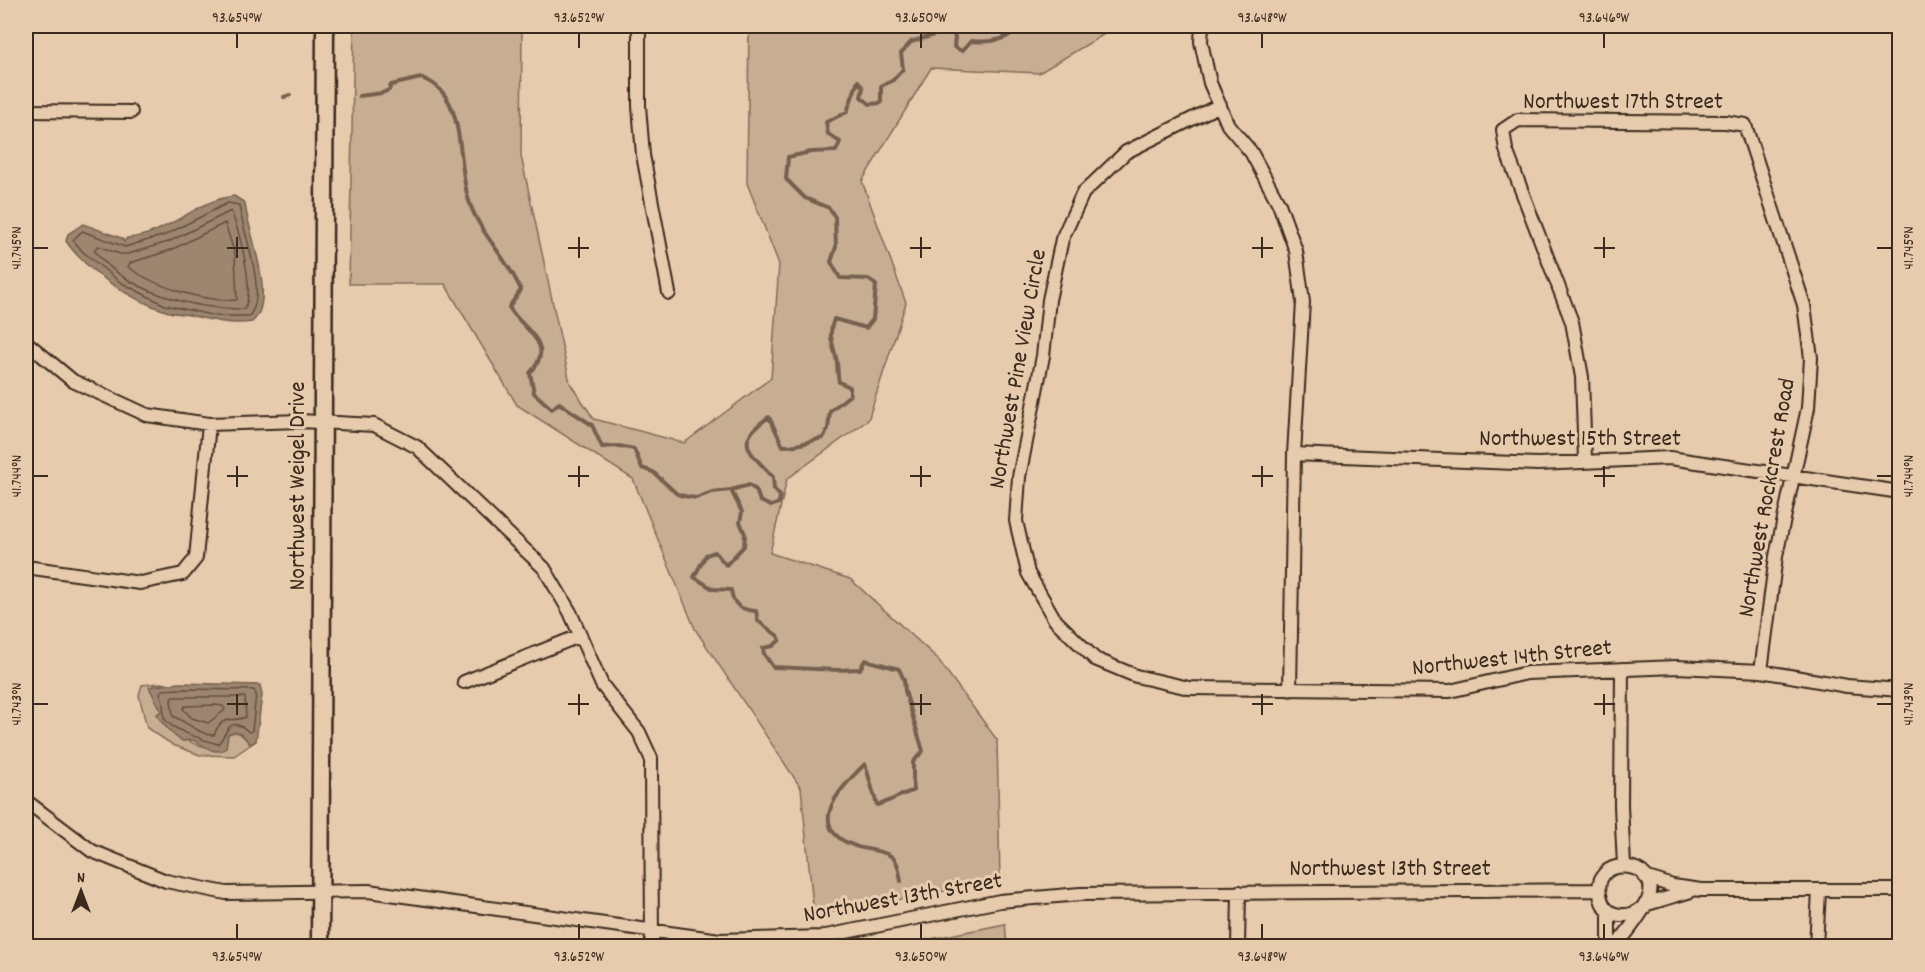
<svg xmlns="http://www.w3.org/2000/svg" width="1925" height="972" viewBox="0 0 1925 972" font-family="Dekko,sans-serif">
	<style>
		.green { fill: #c7ae93; stroke: #816c58; stroke-width: 1.5 }
		.water { fill: #9c866f; stroke: #75614f; stroke-width: 1.5 }
		.lines { fill: none; stroke-linecap: round; stroke-linejoin: round }
		.shore { stroke: #624f3e; stroke-width: 1.5 }
		.stream { stroke: #75614f; stroke-width: 4 }
		.street-casing { stroke: #3b2a1e; stroke-width: 16 }
		.secondary-casing { stroke: #3b2a1e; stroke-width: 21 }
		.street { stroke: #e6cbad; stroke-width: 12 }
		.secondary { stroke: #e6cbad; stroke-width: 16 }
		.ticks { fill: none; stroke: #3b2a1e; stroke-width: 2 }
		.labels { text-anchor: middle; dominant-baseline: central; stroke-width: 6; stroke-linejoin: round; paint-order: stroke }
		.street-label { font-size: 24px; fill: #3b2a1e; stroke: #e6cbad }
		.neatline { fill: none; stroke: #3b2a1e; stroke-width: 2 }
		.ticks-label { font-size: 15px; text-anchor: middle; fill: #3b2a1e }
	</style>
	<rect width="100%" height="100%" fill="#e6cbad"/>
	<filter id="ink" filterUnits="userSpaceOnUse"><feTurbulence type="fractalNoise" baseFrequency=".0167" numOctaves="2"/><feDisplacementMap in="SourceGraphic" scale="12" xChannelSelector="R" yChannelSelector="G"/><feConvolveMatrix kernelMatrix="1 2 1 2 8 2 1 2 1" color-interpolation-filters="sRGB"/></filter>
	<g filter="url(#ink)">
		<path class="green" d="M354,26H522L521,156L570,383L594,419L684,443L771,378L779,264L747,183L749,26H1118L1039,73L931,68L862,181L906,303L868,420L787,479L770,553L850,579L937,658L997,740L1000,881L814,915L801,788L695,629L633,479L517,405L445,284H349Z
			M161,683L167,684L153,685L154,696L161,711L157,715C177,734 197,755 226,744L228,734C239,729 243,736 250,744L256,741L234,756L200,755L173,745L147,728L139,695L142,685Z
			M1005,924L1007,946H896Z"/>
		<path class="water" d="M234,196L245,203C247,230 278,300 252,322C229,325 210,320 189,315C181,313 173,314 166,311C131,300 86,271 66,241L68,234L83,224L122,238L124,242L127,238C168,235 196,200 234,196Z
			M179,683L260,685L262,695L256,741L250,744C244,736 239,728 228,734L226,748C214,757 204,744 192,740C189,740 186,741 183,741C177,740 159,721 157,714L161,711L149,687Z"/>
		<g class="lines">
			<path class="shore" d="M228,203L239,205C242,230 269,295 249,316H216L165,305L120,282L83,252L73,240L82,231L125,247L165,235Z
				M231,211C239,231 256,291 244,309C195,310 124,291 94,250L98,246L120,254H128L168,242Z
				M225,223L235,255L237,300C203,302 156,287 128,267L130,263L171,250Z
				M179,689L254,690L256,694L252,731L249,732C228,713 227,735 218,744C207,741 167,729 164,717C163,709 164,701 160,693L162,690Z
				M173,697H245L246,717C232,723 222,713 214,735C203,736 184,721 173,716L171,700Z
				M215,705L223,706L225,710L208,723L192,718L183,709L185,706Z"/>
			<path class="stream" d="M359,96L382,93L389,90L391,85L421,78C470,94 455,165 470,204C481,235 508,259 521,290L509,307C522,330 558,343 530,373L534,393L552,409L559,403L592,425L602,447L619,446L634,449L642,468L653,472L677,494L684,496L696,498L712,492L731,490
				M284,97L290,95
				M901,881C899,872 899,862 891,856C883,850 865,850 855,846C803,827 840,788 865,764L877,805C890,802 900,794 913,791V762L923,751L905,691L904,680L899,669L865,660L860,669L838,670L773,667L764,654L763,648L773,646L780,640L778,636L758,621L756,611C740,610 733,605 731,590L713,589L694,577L706,555L715,552L726,565L744,546L745,534L740,522L742,512L731,490L749,485L756,490L760,501L771,506L779,503L780,496L774,489L773,477C751,452 731,443 769,417L783,446C798,447 808,441 823,438L828,429L830,411L850,395V387L839,382C837,374 838,365 836,357C832,342 828,334 834,319L866,328L873,319L876,285L868,279L840,278L831,262L836,247L835,217L829,208L805,198L786,179L788,157L811,152L836,151L840,142L828,134L826,122L847,112L858,81L863,88L861,97L870,104L881,103V86L892,81L903,69L901,53L911,42L950,30L955,37L954,47L962,51L971,41C993,43 1007,40 1022,26"/>
			<g class="street-casing">
				<path id="street" d="M639,26V106L643,155L669,293
					M1202,26L1201,42L1210,83L1228,125L1251,152L1279,204L1296,251L1303,302L1294,454L1290,690
					M1220,105L1126,152L1083,193L1062,239L1049,300L1043,356L1019,477L1016,521L1028,573L1055,620L1095,659L1136,676L1189,688L1450,691L1527,673L1677,667L1761,671L1847,686L1900,690
					M26,111L131,112
					M26,342L73,381L147,415L209,424L300,421L374,425L417,447L544,568L570,612L602,685L639,732L651,758L652,946
					M1294,454L1538,464L1670,458L1900,492
					M1585,460L1582,377L1572,322L1506,150L1503,130L1518,120L1726,122L1745,125L1804,305L1811,358L1808,408L1776,556L1761,671
					M26,567L140,583L183,574L196,558L209,424
					M1622,669L1621,806L1624,865
					M464,682L579,636
					M26,801L92,851L166,881L226,893L368,891L720,940L821,937L1000,901L1080,894L1598,890
					M1645,877L1673,886L1701,890H1900
					M1644,905L1691,891
					M1609,911V946
					M1238,946L1239,892
					M1616,946C1627,932 1641,916 1648,900C1665,860 1587,851 1601,899C1606,918 1629,919 1642,908
					M1816,946L1819,891"/>
			</g>
			<g class="secondary-casing">
				<path id="secondary" d="M320,946L325,26"/>
			</g>
			<use href="#street" class="street"/>
			<use href="#secondary" class="secondary"/>
		</g>
	</g>
	<path class="ticks" d="M237,33V48M579,33V48M921,33V48M1262,33V48M1604,33V48M237,237V258M579,237V258M921,237V258M1262,237V258M1604,237V258M33,248H48M227,248H248M568,248H589M910,248H931M1252,248H1273M1594,248H1615M1877,248H1892M237,466V487M579,466V487M921,466V487M1262,466V487M1604,466V487M33,476H48M227,476H248M568,476H589M910,476H931M1252,476H1273M1594,476H1615M1877,476H1892M237,694V715M579,694V715M921,694V715M1262,694V715M1604,694V715M33,704H48M227,704H248M568,704H589M910,704H931M1252,704H1273M1594,704H1615M1877,704H1892M237,924V939M579,924V939M921,924V939M1262,924V939M1604,924V939"/>
	<g class="labels">
		<g class="street-label">
			<text x="1623" y="103">Northwest 17th Street</text>
			<text transform="translate(1019 369) rotate(-80)">Northwest Pine View Circle</text>
			<text x="1580" y="440">Northwest 15th Street</text>
			<text transform="translate(299 486) rotate(-90)">Northwest Weigel Drive</text>
			<text transform="translate(1768 498) rotate(-80)">Northwest Rockcrest Road</text>
			<text transform="translate(1512 659) rotate(-6)">Northwest 14th Street</text>
			<text x="1390" y="870">Northwest 13th Street</text>
			<text transform="translate(903 899) rotate(-10)">Northwest 13th Street</text>
		</g>
	</g>
	<rect width="1925" height="972" fill="none" stroke="#e6cbad" stroke-width="66"/>
	<g transform="translate(81 891)" stroke="#e6cbad" stroke-width="4.5" paint-order="stroke">
	<path d="M0-4.5L10 22L0 15L-10 22Z" fill="#3b2a1e"/>
	<text y="-9" font-size="16" font-weight="bold" text-anchor="middle" fill="#3b2a1e">N</text>
	</g>
	<rect x="33" y="33" width="1859" height="906" class="neatline"/>
	<g class="ticks-label">
		<text x="237" y="22">93.654°W</text>
		<text x="579" y="22">93.652°W</text>
		<text x="921" y="22">93.650°W</text>
		<text x="1262" y="22">93.648°W</text>
		<text x="1604" y="22">93.646°W</text>
		<text transform="translate(16 248) rotate(-90)" y="5">41.745°N</text>
		<text transform="translate(1908 248) rotate(-90)" y="5">41.745°N</text>
		<text transform="translate(16 476) rotate(-90)" y="5">41.744°N</text>
		<text transform="translate(1908 476) rotate(-90)" y="5">41.744°N</text>
		<text transform="translate(16 704) rotate(-90)" y="5">41.743°N</text>
		<text transform="translate(1908 704) rotate(-90)" y="5">41.743°N</text>
		<text x="237" y="961">93.654°W</text>
		<text x="579" y="961">93.652°W</text>
		<text x="921" y="961">93.650°W</text>
		<text x="1262" y="961">93.648°W</text>
		<text x="1604" y="961">93.646°W</text>
	</g>
</svg>
